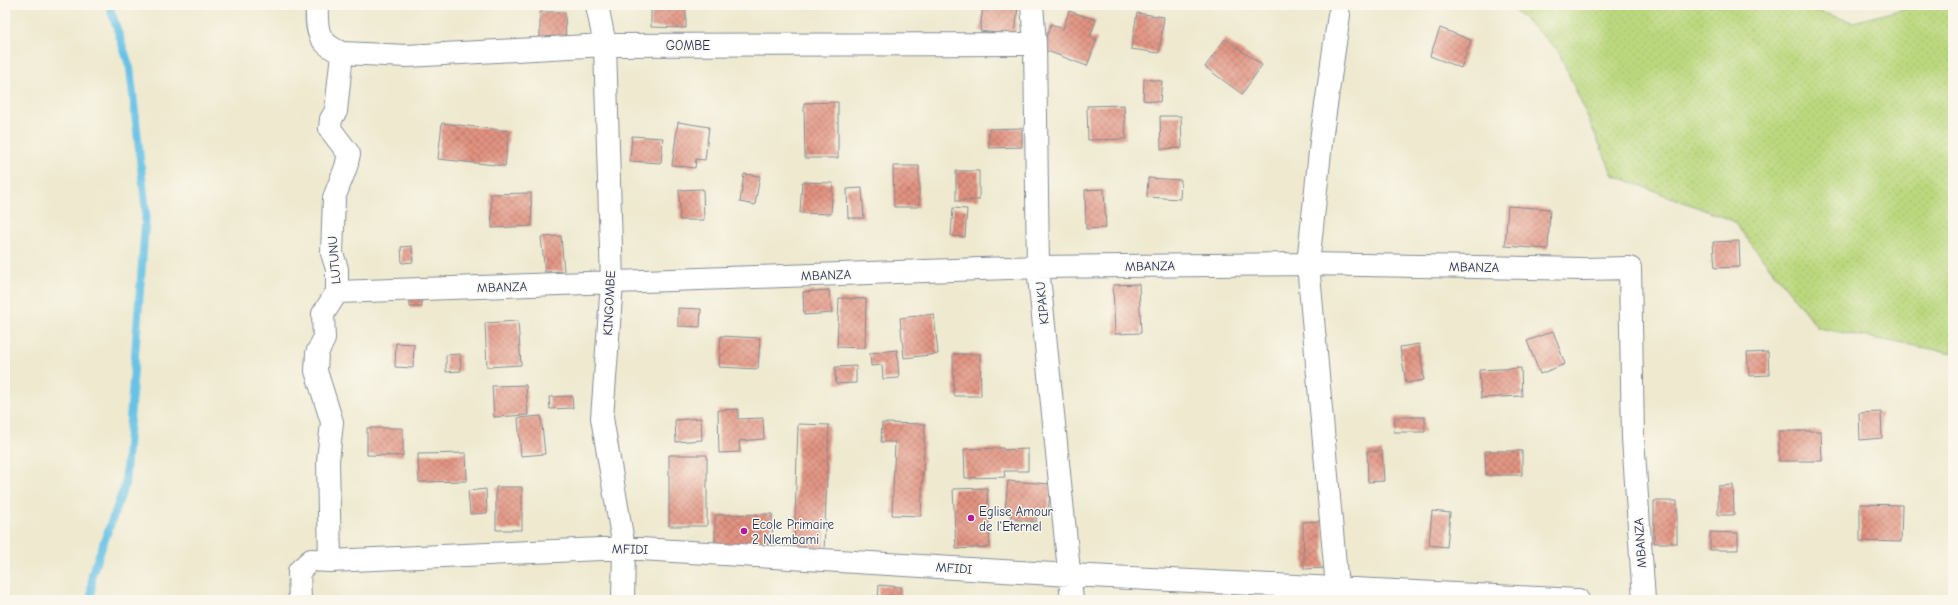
<svg xmlns="http://www.w3.org/2000/svg" width="1958" height="605" viewBox="0 0 1958 605" font-family="'Comic Neue',sans-serif">
	<style>
		.grass { fill: url(#grass-dots); stroke: #6b846e }
		.lines { fill: none; stroke-linecap: round; stroke-linejoin: round }
		.stream { stroke: #68c2e6; stroke-width: 8 }
		.building { fill: url(#building-cross-hatch) }
		.minor-casing { stroke: #848c96; stroke-width: 24 }
		.minor { stroke: #fff; stroke-width: 22 }
		.poi-dot { fill: #b5179e; stroke: #fbf7ec; stroke-width: 1.5 }
		.labels { text-anchor: middle; dominant-baseline: central; stroke-width: 3; stroke-linejoin: round; paint-order: stroke }
		.street-label { font-size: 13px; fill: #1b2f5e; stroke: #fbf7ec }
		.poi-label { font-size: 13px; fill: #1b2f5e; stroke: #fbf7ec; text-anchor: start }
	</style>
	<defs>
		<pattern id="grass-dots" width="8" height="8" patternUnits="userSpaceOnUse"><rect width="8" height="8" fill="#bbd87e"/><path d="M2 2h.1M6 6h.1" fill="none" stroke="#a0ba6f" stroke-width="1.8" stroke-linecap="round"/></pattern>
		<pattern id="building-cross-hatch" width="8" height="8" patternUnits="userSpaceOnUse"><rect width="8" height="8" fill="#e29380"/><path d="M0 0l8 8M0 8l8-8" fill="none" stroke="#b6786c"/></pattern>
	</defs>
	<rect width="100%" height="100%" fill="#fbf7ec"/>
	<filter id="ink" filterUnits="userSpaceOnUse"><feTurbulence type="fractalNoise" baseFrequency=".025" numOctaves="2"/><feDisplacementMap in="SourceGraphic" scale="8" xChannelSelector="R" yChannelSelector="G"/><feConvolveMatrix kernelMatrix="1 2 1 2 8 2 1 2 1" color-interpolation-filters="sRGB"/></filter>
	<filter id="wash" filterUnits="userSpaceOnUse"><feTurbulence type="fractalNoise" baseFrequency=".012" numOctaves="4" result="noise"/><feDisplacementMap in="SourceGraphic" scale="16" xChannelSelector="R" yChannelSelector="G"/><feGaussianBlur stdDeviation="0.9" result="paint"/><feColorMatrix in="noise" values="0 0 0 0 0 0 0 0 0 0 0 0 0 0 0 0 0 1.4 0 .05"/><feComposite in="paint" operator="in"/></filter>
	<g filter="url(#wash)">
		<rect width="100%" height="100%" fill="#eee9cf"/>
		<path class="grass" d="M1509,5H1797L1853,22L1919,5H1953V353L1818,328L1733,221L1613,175L1558,50Z"/>
		<g class="lines">
			<path class="stream" d="M91,600L92,574L125,485L146,212L130,68L109,5"/>
		</g>
		<g id="blocks">
			<path class="building" d="M535,5H559V7L535,8Z
				M651,5H686V28L651,27Z
				M983,5H1018L1015,35L980,31Z
				M1069,11L1096,20L1090,37L1097,39L1087,66L1042,49L1051,24L1063,29Z
				M540,12H565L566,43L540,44Z
				M1137,13L1164,17L1159,53L1131,49Z
				M1440,28L1471,40L1461,68L1430,56Z
				M1225,39L1262,65L1242,94L1205,67Z
				M1144,79L1162,81L1160,102L1143,100Z
				M838,102V158H805L804,103Z
				M1124,105L1126,139L1088,140L1087,106Z
				M1160,116H1181L1182,148L1161,149Z
				M678,122L709,127L705,160L696,159L695,168L672,165Z
				M442,123L509,131L505,166L438,159Z
				M1022,128V147L989,148V129Z
				M632,136L663,138L661,163L630,161Z
				M893,166H919V207H894Z
				M956,171H979V200L956,201Z
				M744,174L760,176L755,205L740,202Z
				M1148,178L1181,180L1180,199L1147,197Z
				M802,182L833,183L831,214L800,213Z
				M862,188L864,218H848L847,189Z
				M703,189L704,220H680L679,190Z
				M1104,189L1106,228L1086,229L1085,190Z
				M531,193L532,226L492,228L491,194Z
				M1508,206L1550,209L1548,249L1505,246Z
				M953,208L967,209L965,237L951,236Z
				M561,236L564,271L545,272L541,237Z
				M1739,241L1740,267L1715,268L1713,242Z
				M412,246L413,262L402,263L401,247Z
				M1139,284L1141,333L1115,334L1113,285Z
				M829,290L832,313L804,315L803,292Z
				M410,298H421L422,307H410Z
				M839,298L866,299L865,348L837,347Z
				M678,308L701,309L700,327L678,326Z
				M934,314L938,354L904,358L900,318Z
				M518,321L521,365L487,367L485,323Z
				M1553,331L1565,364L1540,374L1527,341Z
				M721,336L760,338L758,369L719,367Z
				M396,343L414,344L413,368L395,367Z
				M1419,344L1424,380L1406,383L1400,347Z
				M897,350L899,378L883,379L882,365L871,366L870,353Z
				M1768,352L1769,375L1749,376L1747,353Z
				M460,354L461,371L446,372V355Z
				M953,354H980L981,396H954Z
				M856,366V383L836,384L835,367Z
				M1521,368L1522,396L1481,398L1479,370Z
				M526,385L528,415L494,417L492,386Z
				M572,396L573,408L550,409L549,397Z
				M738,409V419L763,418L764,439L739,441L740,452L719,453L718,410Z
				M1881,412L1882,438L1860,440L1859,413Z
				M541,416L545,454L521,456L518,418Z
				M1395,417H1425V432H1394Z
				M701,418L702,440L676,442L675,420Z
				M882,423L925,424L921,516L892,515L895,442H881Z
				M798,424L829,425L824,552L794,550Z
				M367,428H403V456L367,455Z
				M1779,431H1821L1822,461H1779Z
				M1003,448L1004,450L1028,449V471H1004L1005,477L965,478L964,449Z
				M1367,451H1382L1384,481L1368,482Z
				M1485,451H1522V475H1486Z
				M466,453L467,481L419,482L418,454Z
				M669,455H707V526H669Z
				M1008,481L1051,484L1048,511H1037L1036,522L1011,519L1012,511L1005,510Z
				M1733,485L1734,515H1718V486Z
				M496,487H522V530H496Z
				M987,488L990,547L956,549L953,489Z
				M486,489L487,513L470,514L468,491Z
				M1654,501H1677V543H1654Z
				M1860,504L1902,505L1901,542L1860,541Z
				M1432,511L1450,513L1447,547L1429,545Z
				M772,514L773,548H715V515Z
				M1323,521L1324,568L1304,569L1303,522Z
				M1710,532L1738,533V550H1710Z
				M879,585L901,587V600H878Z"/>
		</g>
	</g>
	<g filter="url(#ink)">
		<use href="#blocks" fill-opacity="0" stroke="#848c96" stroke-width="1"/>
		<g class="lines">
			<g class="minor-casing">
				<path id="minor" d="M597,5L605,45L612,283L602,418L624,548L623,600
					M1032,5L1035,44L1038,267L1072,600
					M342,53L407,56L605,45L1035,44
					M337,292L1038,267L1308,264L1583,269L1630,268L1633,438L1644,600
					M330,561L624,548L1070,575L1578,600
					M300,600L299,571L311,560L330,561L328,461L332,422L316,371L317,353L324,339L323,314L337,292V269L332,253L334,198L346,167L349,154L330,129L331,119L336,111L342,53C317,43 316,30 317,5
					M1336,600L1337,587L1308,264L1322,133L1339,15"/>
			</g>
			<use href="#minor" class="minor"/>
		</g>
	</g>
	<g class="poi-dot">
		<circle cx="971" cy="518" r="4"/>
		<circle cx="744" cy="531" r="4"/>
	</g>
	<g class="labels">
		<g class="street-label">
			<text x="688" y="45">GOMBE</text>
			<text transform="translate(334 260) rotate(-95)">LUTUNU</text>
			<text transform="translate(1150 266) rotate(-1)">MBANZA</text>
			<text transform="translate(1474 267) rotate(1)">MBANZA</text>
			<text transform="translate(826 275) rotate(-2)">MBANZA</text>
			<text transform="translate(502 287) rotate(-2)">MBANZA</text>
			<text transform="translate(609 303) rotate(-87)">KINGOMBE</text>
			<text transform="translate(1042 303) rotate(-96)">KIPAKU</text>
			<text transform="translate(1640 543) rotate(-94)">MBANZA</text>
			<text transform="translate(630 549) rotate(1)">MFIDI</text>
			<text transform="translate(954 568) rotate(4)">MFIDI</text>
		</g>
		<g class="poi-label">
			<text x="979" y="511">Eglise Amour<tspan x="979" dy="15">de l'Eternel</tspan></text>
			<text x="752" y="524">Ecole Primaire<tspan x="752" dy="15">2 Nlembami</tspan></text>
		</g>
	</g>
	<rect width="1958" height="605" fill="none" stroke="#fbf7ec" stroke-width="20"/>
</svg>
